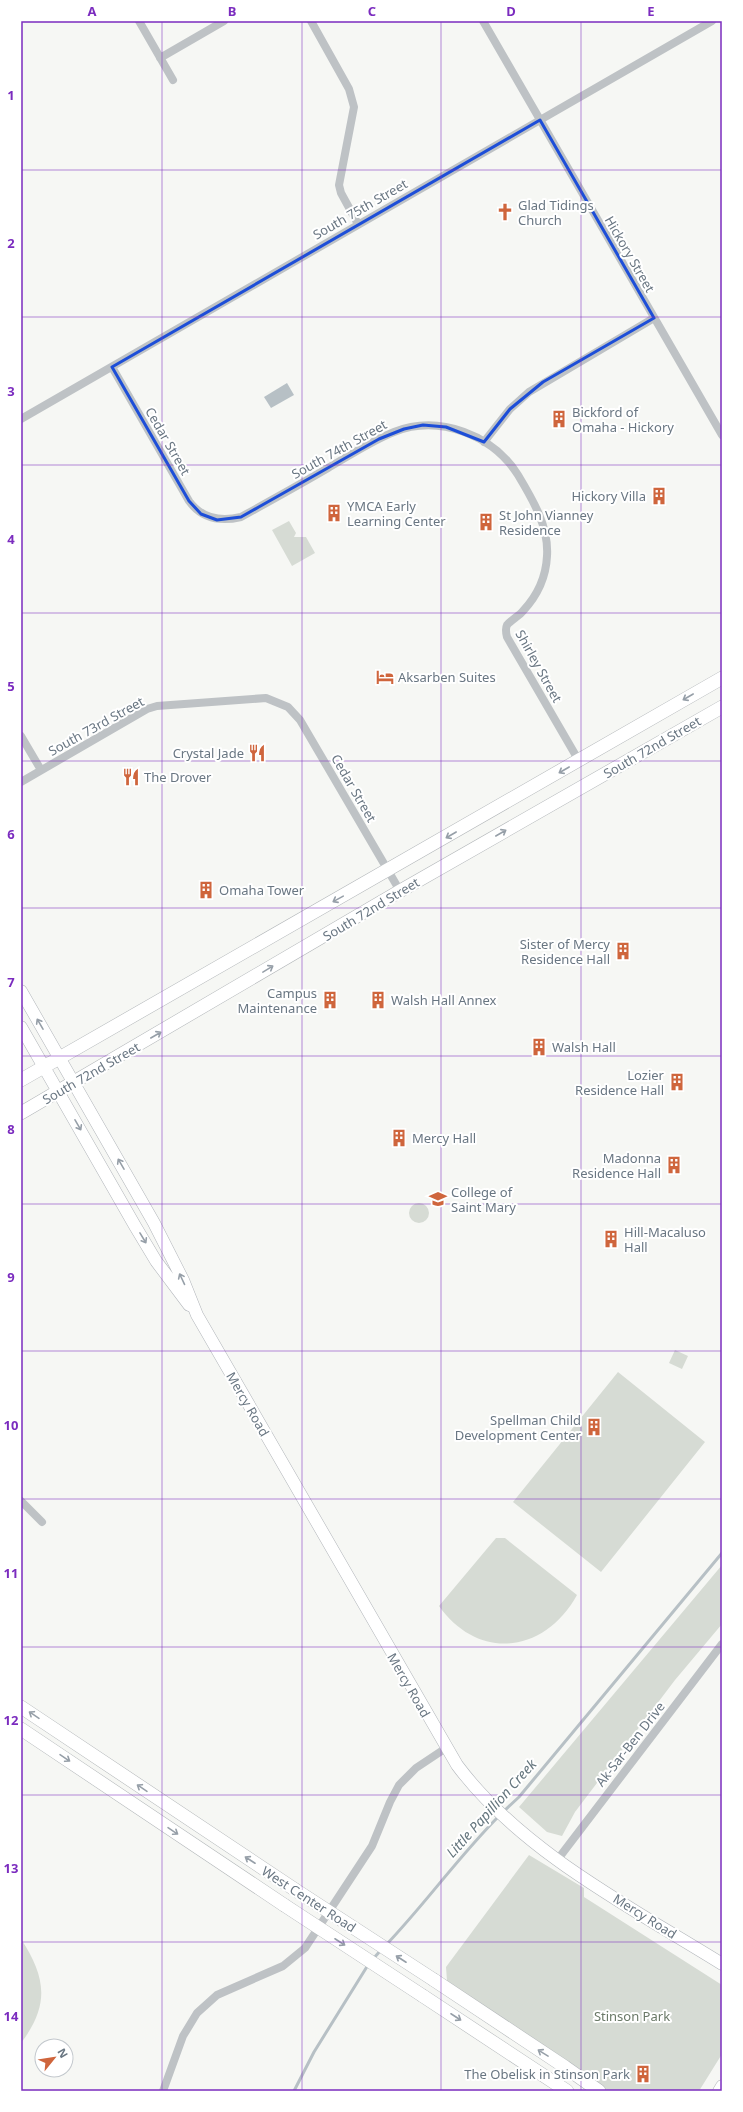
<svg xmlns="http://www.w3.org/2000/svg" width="743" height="2112" viewBox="0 0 743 2112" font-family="'Noto Sans',sans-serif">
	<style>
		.green { fill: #d6dbd4 }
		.water { fill: #b7c0c5 }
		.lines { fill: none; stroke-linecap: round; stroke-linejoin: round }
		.stream { stroke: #b7c0c5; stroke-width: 3 }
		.secondary-casing { stroke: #b1b5ba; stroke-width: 13 }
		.primary-casing { stroke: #b2b6b9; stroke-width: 14 }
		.minor { stroke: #bec2c5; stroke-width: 8 }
		.secondary { stroke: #fff; stroke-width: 12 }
		.primary { stroke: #fff; stroke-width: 13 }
		.primary-bridge-casing { stroke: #b2b6b9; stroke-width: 14; stroke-linecap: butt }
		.primary-bridge { stroke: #fff; stroke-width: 13 }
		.oneway { stroke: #969fa8 }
		.marked { fill: none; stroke: #1d4ed8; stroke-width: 3; stroke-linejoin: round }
		.grid { fill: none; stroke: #7b2cbf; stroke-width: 1; stroke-opacity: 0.55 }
		.labels { text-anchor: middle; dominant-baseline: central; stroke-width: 4; stroke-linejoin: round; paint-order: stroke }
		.poi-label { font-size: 13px; fill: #697682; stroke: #fff; text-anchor: start }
		.street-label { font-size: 13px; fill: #697682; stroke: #fff }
		.park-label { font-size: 13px; fill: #6a7967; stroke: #fff }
		.water-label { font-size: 14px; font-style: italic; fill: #65767e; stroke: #fff }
		.neatline { fill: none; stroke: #7b2cbf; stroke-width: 1.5 }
		.grid-label { font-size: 13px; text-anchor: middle; font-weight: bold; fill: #7b2cbf }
	</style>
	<rect width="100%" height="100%" fill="#f6f7f4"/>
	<path class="green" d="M289,521L296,533L294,537H306L315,553L292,566L272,530Z
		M409 1213a10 10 0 1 1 20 0a10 10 0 1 1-20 0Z
		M675,1350L688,1356L682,1369L669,1363Z
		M618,1372L705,1442L601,1572L513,1502Z
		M496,1538H505L577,1595C545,1653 479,1662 439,1606Z
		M722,1565V1624L675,1680L575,1812L562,1836L547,1832L519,1807Z
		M529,1855L584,1888V1897L722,1985V2054L699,2091H608L579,2069L447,1981L446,1967Z
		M21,1939C46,1977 50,2005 21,2043Z"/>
	<path class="water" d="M287,383L294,395L271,408L264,397Z"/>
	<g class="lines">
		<path class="stream" d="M504,1811L519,1797L722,1553
			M386,1945C426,1903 459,1856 500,1815
			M373,1959L381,1950
			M294,2091L314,2052L368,1965"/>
		<g class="secondary-casing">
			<path id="secondary" d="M21,991L154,1223L183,1280L197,1315L457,1765C521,1851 632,1908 722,1964
				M21,1027L135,1226L156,1261L189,1305
				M719,2091L722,2086"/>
		</g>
		<g class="primary-casing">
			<path id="primary" d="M21,1080L722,678
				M21,1113L400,891L722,707
				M21,1707L294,1889
				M21,1729L284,1905
				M434,1980L565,2067L599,2091
				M423,1996L567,2091"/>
		</g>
		<path class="minor" d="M139,21L173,80
			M311,21L349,89L354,107L339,185L341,193L358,224
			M483,21L722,435
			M160,58L224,21
			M112,367L189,501C202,519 220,522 241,517C270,501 299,485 328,468C349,456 371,441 394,432C439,414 493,435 518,475C533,500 549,527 547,556C546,577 537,596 523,611C519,616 511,620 507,625C505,629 506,633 507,637L579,761
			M21,419L712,21
			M484,442L510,409L529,392L654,318
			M21,736L41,770
			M21,782L147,709L157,706L266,698L288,707L300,720L400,891
			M21,1501L42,1522
			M558,1859L722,1644
			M163,2091L183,2036L197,2013L217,1995L283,1966L305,1948L372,1846L390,1802L399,1785L416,1768L446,1748"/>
		<use href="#secondary" class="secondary"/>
		<use href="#primary" class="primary"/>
		<g class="primary-bridge-casing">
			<path id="primary-bridge" d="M294,1889L434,1980
				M284,1905L423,1996"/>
		</g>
		<use href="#primary-bridge" class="primary-bridge"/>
	</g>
	<defs><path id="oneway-shaft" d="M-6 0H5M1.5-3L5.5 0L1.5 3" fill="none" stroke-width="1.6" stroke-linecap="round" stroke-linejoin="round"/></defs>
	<g class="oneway">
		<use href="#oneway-shaft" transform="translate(688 697) rotate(150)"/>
		<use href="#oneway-shaft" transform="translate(564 770) rotate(150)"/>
		<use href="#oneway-shaft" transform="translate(501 833) rotate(-30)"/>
		<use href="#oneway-shaft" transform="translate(451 835) rotate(150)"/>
		<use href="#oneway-shaft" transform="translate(338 899) rotate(151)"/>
		<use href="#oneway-shaft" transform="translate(268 969) rotate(-31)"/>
		<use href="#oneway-shaft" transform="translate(40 1024) rotate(-120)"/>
		<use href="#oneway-shaft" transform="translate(156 1035) rotate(-30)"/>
		<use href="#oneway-shaft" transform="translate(78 1125) rotate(60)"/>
		<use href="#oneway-shaft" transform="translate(121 1164) rotate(-120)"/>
		<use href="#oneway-shaft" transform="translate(143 1238) rotate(59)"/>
		<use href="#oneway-shaft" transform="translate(182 1279) rotate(-115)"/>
		<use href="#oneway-shaft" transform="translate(34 1715) rotate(-146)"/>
		<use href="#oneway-shaft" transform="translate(65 1758) rotate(34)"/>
		<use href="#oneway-shaft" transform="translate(142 1788) rotate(-146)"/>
		<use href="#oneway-shaft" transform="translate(173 1831) rotate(34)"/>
		<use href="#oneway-shaft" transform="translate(250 1860) rotate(-147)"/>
		<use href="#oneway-shaft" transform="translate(340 1942) rotate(33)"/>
		<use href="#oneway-shaft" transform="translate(401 1959) rotate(-147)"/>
		<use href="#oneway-shaft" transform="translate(456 2017) rotate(33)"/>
		<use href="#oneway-shaft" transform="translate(543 2053) rotate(-148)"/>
	</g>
	<path class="marked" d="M540,120L654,318L543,382L510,409L484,442L446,427L423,425L404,429L379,439L241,517L217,520L201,514L189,501L112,367Z"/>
	<path class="grid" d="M162,21V2091M302,21V2091M441,21V2091M581,21V2091M21,170H722M21,317H722M21,465H722M21,613H722M21,761H722M21,908H722M21,1056H722M21,1204H722M21,1351H722M21,1499H722M21,1647H722M21,1795H722M21,1942H722"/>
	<defs>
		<g id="church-bare" transform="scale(1.38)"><path d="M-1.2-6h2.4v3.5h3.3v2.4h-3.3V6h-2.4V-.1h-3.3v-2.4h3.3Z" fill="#cf653c" stroke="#fff" stroke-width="2.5" paint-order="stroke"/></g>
		<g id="building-bare" transform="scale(1.38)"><path d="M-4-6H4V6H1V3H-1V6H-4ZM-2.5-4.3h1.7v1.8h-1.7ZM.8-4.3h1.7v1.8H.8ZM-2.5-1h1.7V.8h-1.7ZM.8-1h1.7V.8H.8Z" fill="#cf653c" stroke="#fff" stroke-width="2.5" paint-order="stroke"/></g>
		<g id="hotel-bare" transform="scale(1.38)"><path d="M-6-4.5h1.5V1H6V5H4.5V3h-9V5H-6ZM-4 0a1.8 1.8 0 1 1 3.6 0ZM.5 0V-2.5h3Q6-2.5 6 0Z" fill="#cf653c" stroke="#fff" stroke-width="2.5" paint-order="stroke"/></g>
		<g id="restaurant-bare" transform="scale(1.38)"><path d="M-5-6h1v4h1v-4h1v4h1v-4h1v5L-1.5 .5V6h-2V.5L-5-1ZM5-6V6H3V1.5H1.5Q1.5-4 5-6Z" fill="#cf653c" stroke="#fff" stroke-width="2.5" paint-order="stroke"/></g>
		<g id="university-bare" transform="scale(1.38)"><path d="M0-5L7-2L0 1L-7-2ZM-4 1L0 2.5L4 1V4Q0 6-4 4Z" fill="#cf653c" stroke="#fff" stroke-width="2.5" paint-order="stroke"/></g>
	</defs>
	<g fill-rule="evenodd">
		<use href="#church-bare" x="505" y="212"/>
		<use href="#building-bare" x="559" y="419"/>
		<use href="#building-bare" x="659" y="496"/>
		<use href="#building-bare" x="334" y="513"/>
		<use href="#building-bare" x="486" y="522"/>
		<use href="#hotel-bare" x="385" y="677"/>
		<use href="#restaurant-bare" x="257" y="753"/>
		<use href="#restaurant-bare" x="131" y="777"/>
		<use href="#building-bare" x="206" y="890"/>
		<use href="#building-bare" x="623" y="951"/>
		<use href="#building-bare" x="330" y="1000"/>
		<use href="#building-bare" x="378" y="1000"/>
		<use href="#building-bare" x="539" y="1047"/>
		<use href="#building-bare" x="677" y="1082"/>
		<use href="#building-bare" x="399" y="1138"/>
		<use href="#building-bare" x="674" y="1165"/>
		<use href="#university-bare" x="438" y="1199"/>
		<use href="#building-bare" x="611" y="1239"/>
		<use href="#building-bare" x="594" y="1427"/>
		<use href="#building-bare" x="643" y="2074"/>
	</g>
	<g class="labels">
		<g class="poi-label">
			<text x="518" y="205">Glad Tidings<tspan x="518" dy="15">Church</tspan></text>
			<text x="572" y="412">Bickford of<tspan x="572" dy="15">Omaha - Hickory</tspan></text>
			<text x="646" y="496" text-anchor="end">Hickory Villa</text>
			<text x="347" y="506">YMCA Early<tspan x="347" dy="15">Learning Center</tspan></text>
			<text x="499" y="515">St John Vianney<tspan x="499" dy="15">Residence</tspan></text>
			<text x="398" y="677">Aksarben Suites</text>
			<text x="244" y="753" text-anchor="end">Crystal Jade</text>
			<text x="144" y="777">The Drover</text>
			<text x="219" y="890">Omaha Tower</text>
			<text x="610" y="944" text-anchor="end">Sister of Mercy<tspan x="610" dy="15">Residence Hall</tspan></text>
			<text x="317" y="993" text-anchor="end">Campus<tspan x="317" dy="15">Maintenance</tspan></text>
			<text x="391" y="1000">Walsh Hall Annex</text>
			<text x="552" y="1047">Walsh Hall</text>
			<text x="664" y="1075" text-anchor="end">Lozier<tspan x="664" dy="15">Residence Hall</tspan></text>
			<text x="412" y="1138">Mercy Hall</text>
			<text x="661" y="1158" text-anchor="end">Madonna<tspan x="661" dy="15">Residence Hall</tspan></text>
			<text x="451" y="1192">College of<tspan x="451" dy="15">Saint Mary</tspan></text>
			<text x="624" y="1232">Hill-Macaluso<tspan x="624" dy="15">Hall</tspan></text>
			<text x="581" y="1420" text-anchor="end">Spellman Child<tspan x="581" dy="15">Development Center</tspan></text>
			<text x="630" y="2074" text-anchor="end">The Obelisk in Stinson Park</text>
		</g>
		<g class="street-label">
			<text transform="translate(360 209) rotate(-30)">South 75th Street</text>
			<text transform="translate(630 254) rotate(60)">Hickory Street</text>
			<text transform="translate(168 441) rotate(60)">Cedar Street</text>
			<text transform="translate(339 449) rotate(-29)">South 74th Street</text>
			<text transform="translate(539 666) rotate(61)">Shirley Street</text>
			<text transform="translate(96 726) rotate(-29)">South 73rd Street</text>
			<text transform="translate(652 747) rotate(-30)">South 72nd Street</text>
			<text transform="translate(354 788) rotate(60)">Cedar Street</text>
			<text transform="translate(371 909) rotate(-31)">South 72nd Street</text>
			<text transform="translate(91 1073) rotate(-30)">South 72nd Street</text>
			<text transform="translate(248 1404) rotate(60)">Mercy Road</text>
			<text transform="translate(409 1685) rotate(60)">Mercy Road</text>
			<text transform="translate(630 1744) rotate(-52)">Ak-Sar-Ben Drive</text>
			<text transform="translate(309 1899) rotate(33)">West Center Road</text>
			<text transform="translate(645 1916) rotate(32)">Mercy Road</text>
		</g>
		<g class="park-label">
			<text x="632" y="2016">Stinson Park</text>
		</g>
		<g class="water-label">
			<text transform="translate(491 1808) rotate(-48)">Little Papillion Creek</text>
		</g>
	</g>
	<rect width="743" height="2112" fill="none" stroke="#ffffff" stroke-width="44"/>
	<g transform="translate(54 2058) rotate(60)"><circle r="19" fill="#ffffff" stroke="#c3c8cd"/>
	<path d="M0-3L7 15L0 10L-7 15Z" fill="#cf653c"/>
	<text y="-6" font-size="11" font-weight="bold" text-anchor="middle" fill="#697682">N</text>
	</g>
	<rect x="22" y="22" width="699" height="2068" class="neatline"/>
	<g class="grid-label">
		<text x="92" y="16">A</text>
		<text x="232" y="16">B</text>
		<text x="372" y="16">C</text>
		<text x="511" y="16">D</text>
		<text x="651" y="16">E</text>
		<text x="11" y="100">1</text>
		<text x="11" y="248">2</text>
		<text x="11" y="396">3</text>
		<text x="11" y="544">4</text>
		<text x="11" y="691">5</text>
		<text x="11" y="839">6</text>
		<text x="11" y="987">7</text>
		<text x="11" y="1134">8</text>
		<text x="11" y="1282">9</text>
		<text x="11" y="1430">10</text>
		<text x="11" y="1578">11</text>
		<text x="11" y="1725">12</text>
		<text x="11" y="1873">13</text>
		<text x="11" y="2021">14</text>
	</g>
</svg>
